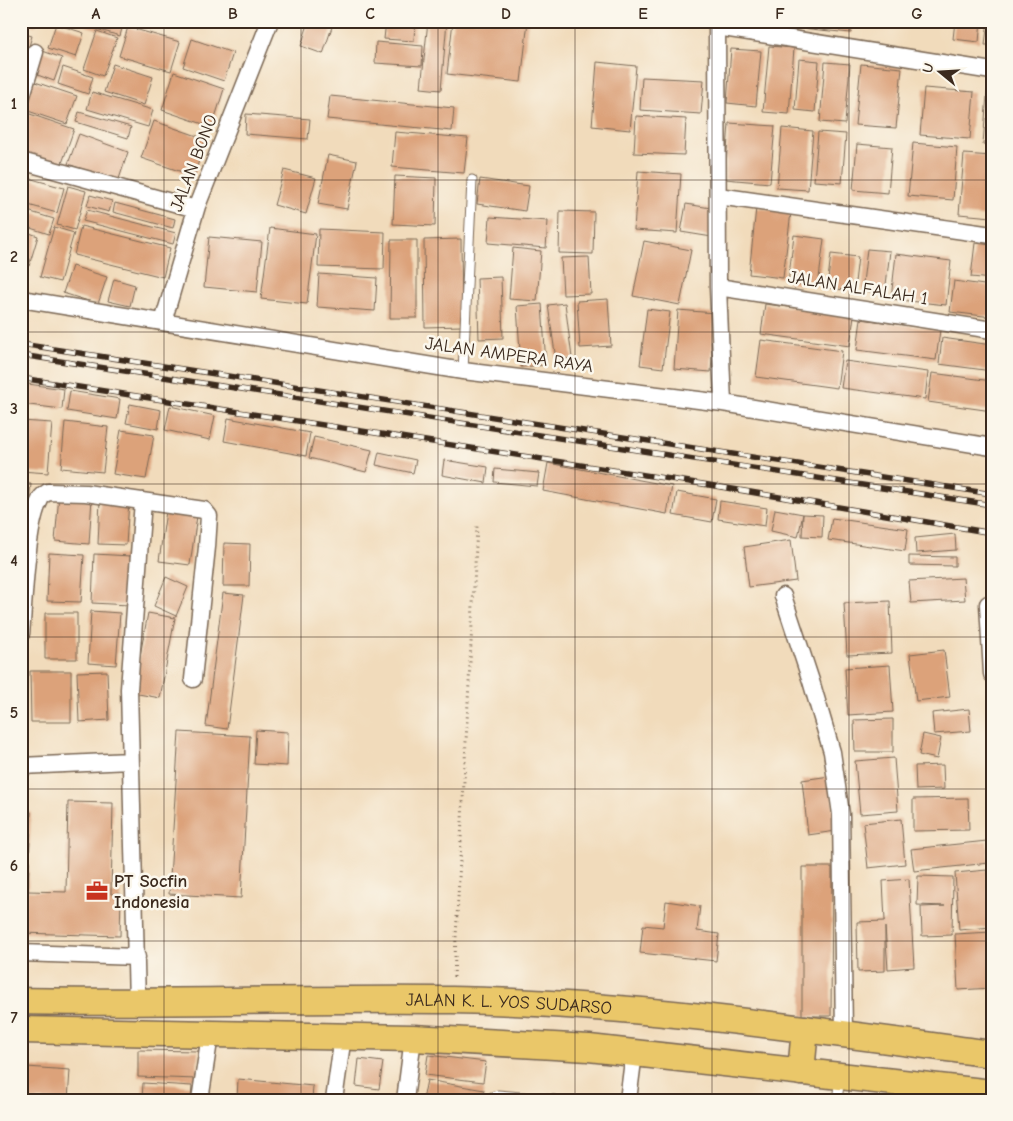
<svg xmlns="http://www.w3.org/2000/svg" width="1013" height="1121" viewBox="0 0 1013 1121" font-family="'Comic Neue',sans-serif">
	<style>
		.building { fill: #dca27a }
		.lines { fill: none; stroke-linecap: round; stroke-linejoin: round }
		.lane-casing { stroke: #7b6855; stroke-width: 11 }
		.street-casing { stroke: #7b6855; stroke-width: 19 }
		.primary-casing { stroke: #7b6855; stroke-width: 29 }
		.path { stroke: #7b6855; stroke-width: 3; stroke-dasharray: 1 4; stroke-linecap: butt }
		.lane { stroke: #fff; stroke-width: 9 }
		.street { stroke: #fff; stroke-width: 16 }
		.primary { stroke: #eac769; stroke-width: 26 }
		.rail-casing { stroke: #3b2a1e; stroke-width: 5.5 }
		.rail { stroke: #fbf7ec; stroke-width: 4; stroke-dasharray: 11; stroke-linecap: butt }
		.grid { fill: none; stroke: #3b2a1e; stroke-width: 1; stroke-opacity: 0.55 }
		.labels { text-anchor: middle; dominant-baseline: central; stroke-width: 5; stroke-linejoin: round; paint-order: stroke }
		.street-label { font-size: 18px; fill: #3b2a1e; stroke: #fbf7ec }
		.poi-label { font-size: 18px; font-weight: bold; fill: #3b2a1e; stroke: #fbf7ec; text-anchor: start }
		.neatline { fill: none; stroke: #3b2a1e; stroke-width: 2 }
		.grid-label { font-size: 16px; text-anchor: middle; font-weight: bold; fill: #3b2a1e }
	</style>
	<rect width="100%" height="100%" fill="#fbf7ec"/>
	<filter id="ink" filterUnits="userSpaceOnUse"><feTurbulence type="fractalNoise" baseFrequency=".02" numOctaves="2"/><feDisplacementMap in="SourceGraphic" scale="10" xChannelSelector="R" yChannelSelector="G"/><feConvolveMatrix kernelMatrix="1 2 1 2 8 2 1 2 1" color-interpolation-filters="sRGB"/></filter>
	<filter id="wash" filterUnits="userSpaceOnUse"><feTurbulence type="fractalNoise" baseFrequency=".0096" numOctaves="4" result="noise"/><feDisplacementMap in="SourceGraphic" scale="20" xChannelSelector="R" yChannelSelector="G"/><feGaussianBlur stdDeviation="1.12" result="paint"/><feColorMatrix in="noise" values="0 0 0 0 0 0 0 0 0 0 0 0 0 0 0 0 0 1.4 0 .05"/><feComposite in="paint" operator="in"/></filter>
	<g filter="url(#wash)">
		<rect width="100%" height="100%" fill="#f1dbbb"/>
		<g id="blocks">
			<path class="building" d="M21,21H36L35,26Z
				M70,21H124L120,36Z
				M309,21H334L323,54L301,46Z
				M386,21H415L414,41L384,39Z
				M428,21H447L441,90L421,88Z
				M453,21H528L521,82L447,74Z
				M789,21H852L851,33L789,27Z
				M864,21H903L902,26L864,23Z
				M908,21H934L933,25L908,23Z
				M955,21H981L979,42L953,39Z
				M988,21H992V45H985Z
				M56,24L84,33L76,57L48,48Z
				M128,27L180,42L171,71L119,56Z
				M97,31L117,38L103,76L84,69Z
				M21,33L32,36L22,70H21Z
				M192,39L233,53L224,81L183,67Z
				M376,42L423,46L422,66L375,63Z
				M769,46L794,48L789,114L763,112Z
				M731,49L761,51L756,106L727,103Z
				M40,50L62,58L54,81L32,73Z
				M799,59L819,61L815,112L795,110Z
				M597,62L636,66L630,130L592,126Z
				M825,62L850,64L845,124L820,122Z
				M113,64L153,77L144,105L104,92Z
				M861,64L902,68L896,128L855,125Z
				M63,67L93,77L88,94L58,84Z
				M174,72L224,89L212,127L162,110Z
				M642,77L704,80L701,114L640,110Z
				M32,81L77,96L67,124L22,109Z
				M988,83H992V145L983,144Z
				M924,88L974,92L970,139L920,135Z
				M92,92L153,110L148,127L87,109Z
				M330,96L454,108L452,131L327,119Z
				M24,112L74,129L61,166L21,152V120Z
				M79,112L131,127L128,138L76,122Z
				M246,114L310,119L308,139L245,134Z
				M636,116L686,119L684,155L634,153Z
				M154,121L206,139L194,176L141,158Z
				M729,123L775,126L770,183L725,179Z
				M782,128L813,131L808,190L777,188Z
				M395,132L468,138L464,173L392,167Z
				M818,132L846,134L842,183L814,181Z
				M79,134L128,152L118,182L68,164Z
				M913,143L957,147L953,200L908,196Z
				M857,144L892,147L888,193L853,190Z
				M964,154L992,156V217L959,214Z
				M328,155L357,161L347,209L318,204Z
				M284,170L316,178L306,214L274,205Z
				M638,171L681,174L677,233L634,230Z
				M21,176L64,188L57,213L21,203Z
				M395,176L436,178L435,226L393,224Z
				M480,179L529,186L525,211L477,204Z
				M68,186L86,191L75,230L57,225Z
				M90,195L112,201L109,212L87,206Z
				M115,203L175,219L173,228L113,212Z
				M686,204L717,209L712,237L681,232Z
				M756,208L791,212L783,278L749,274Z
				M21,209L54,219L49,234L21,225Z
				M87,210L176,233L173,244L83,221Z
				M560,211L594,212L593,254L559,253Z
				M490,217L548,221L546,248L488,243Z
				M81,226L170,248L163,277L74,255Z
				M54,227L74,233L60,282L40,277Z
				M270,228L316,234L307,304L261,299Z
				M319,229L385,232L384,269L318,267Z
				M21,230L38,236L29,266L21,264Z
				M794,235L824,239L818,286L788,283Z
				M209,237L262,242L257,292L204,287Z
				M461,239L462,326L425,327L424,240Z
				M391,240H417V318H390Z
				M644,241L691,250L680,305L633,296Z
				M975,243L992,245V279L971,277Z
				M513,248L541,251L537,301L509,299Z
				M867,249L890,251L885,293L862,291Z
				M831,254L858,257L854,291L827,288Z
				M896,254L951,261L946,305L891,299Z
				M589,257L591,294L563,295L561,258Z
				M72,266L107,277L98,304L63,293Z
				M319,274L377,278L375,311L317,307Z
				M501,277L503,338L479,339L477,278Z
				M114,279L135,285L130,306L108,301Z
				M954,281L992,286V317L950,312Z
				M608,299L611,346L580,348L577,301Z
				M565,303L572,358L556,360L548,305Z
				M542,304L546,365L521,367L517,306Z
				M765,304L854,315L850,346L761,334Z
				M647,309L670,312L663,368L640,365Z
				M678,310L715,313L711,372L674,369Z
				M861,319L940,330L936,360L857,350Z
				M942,338L992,345V371L939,364Z
				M761,340L842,351L837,388L756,377Z
				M845,361L928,372L925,399L841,388Z
				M932,373L992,381V411L928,402Z
				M21,383L64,389L62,409L21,404Z
				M70,391L120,399L117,419L67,411Z
				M130,404L161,410L158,429L126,423Z
				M170,406L215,416L210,440L165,430Z
				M228,418L310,433L306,456L224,441Z
				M21,421L52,423L48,473L21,471Z
				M65,422L108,427L103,472L61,468Z
				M121,430L154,435L146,479L113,474Z
				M314,437L372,450L366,472L309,458Z
				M379,452L416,460L413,473L376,465Z
				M444,460L488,467L486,483L442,475Z
				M548,463L672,486L667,514L543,491Z
				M495,469L539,473L537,486L494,482Z
				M21,483L31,484L25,537H21Z
				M677,492L716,499L712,522L673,515Z
				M59,495L92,498L89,544L55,541Z
				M100,500L129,501L126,545L98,544Z
				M720,501L767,508L765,526L718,519Z
				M775,509L803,514L798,537L771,531Z
				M166,511L197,516L190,565L159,561Z
				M803,514L823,515L822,537L802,536Z
				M832,518L908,529L905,551L828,540Z
				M955,534L956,550L916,553L915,538Z
				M791,540L796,581L749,587L744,547Z
				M224,543L250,544L249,586H223Z
				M49,553L84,555L81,602L47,601Z
				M94,554L131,556L129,605L92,603Z
				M909,556L955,557V566L909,565Z
				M166,577L188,587L176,616L154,606Z
				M963,578L965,600L911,603L909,581Z
				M223,593L244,595L227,729L206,726Z
				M890,601L892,653L847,655L844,603Z
				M91,611L120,613L116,665L88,663Z
				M45,613H77V659H45Z
				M148,613L175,618L160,698L133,693Z
				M944,650L950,697L916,701L910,654Z
				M890,665L893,712L848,715L845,668Z
				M30,671H71V722H31Z
				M107,671L109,720L79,722L77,672Z
				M969,709L971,731L934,734L932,713Z
				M893,719V752H855L854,720Z
				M256,730L288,732L287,766L254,764Z
				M179,732L250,736L241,898L169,894Z
				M923,734L941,738L937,759L919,755Z
				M894,758L898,811L860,814L855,761Z
				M943,765L944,789L916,790L915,766Z
				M830,776L836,831L808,835L802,780Z
				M968,798L969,830L913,831V799Z
				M68,802L113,803L111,894H121L120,936L21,933V811L31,812L28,891L66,892Z
				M901,819L905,864L868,868L863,823Z
				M987,841L989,863L914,871L911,849Z
				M802,867H832L831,1016H802Z
				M987,870L991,927L959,930L955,873Z
				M918,876L953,877L952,935L922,936L921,907L945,906L917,905Z
				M909,879L914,967L888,969L885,927V971L858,972L857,922L885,921L883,881Z
				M666,901L700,906L697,931L719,934L716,961L640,953L643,925L663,927Z
				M992,932V988L958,990L955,934Z
				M138,1050L198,1051L197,1079L138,1077Z
				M428,1055L486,1062L483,1082L425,1075Z
				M359,1059L383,1062L379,1089L356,1086Z
				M27,1067L70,1070L68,1100H24Z
				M238,1079L313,1086L312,1100H237Z
				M427,1080L484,1090L482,1100H423Z
				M143,1083L192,1086L191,1100H142Z"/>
		</g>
	</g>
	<g filter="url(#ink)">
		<use href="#blocks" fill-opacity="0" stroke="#7b6855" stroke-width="1"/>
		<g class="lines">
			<g class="lane-casing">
				<path id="lane" d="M463,371L472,180
					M490,1100L494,1096L498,1095L554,1100
					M837,1100L840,1078"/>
			</g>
			<g class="street-casing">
				<path id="street" d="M717,21L718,287L723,403
					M717,27L992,71
					M21,99L35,52
					M21,161L196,209
					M718,196L992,235
					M718,287L992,330
					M21,299L463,371L723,403L992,447
					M163,322L197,206L270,21
					M783,596L811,681L832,752L841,814L844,1034
					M988,604L992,674
					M21,634C24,604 26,524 40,500C41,496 45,494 48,492L86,493L204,510L209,516L207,547L193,679
					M21,766L130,761
					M21,953L137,957
					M137,1003L129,689L143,501
					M200,1100L210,1035
					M334,1100L343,1036
					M405,1100L413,1038
					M628,1100L634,1053"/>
			</g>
			<g class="primary-casing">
				<g id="primary">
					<path id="s1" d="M21,1001C165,1004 308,998 452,1000C632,1003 813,1030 992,1054"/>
					<path d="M21,1030L413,1038L589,1048L992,1093"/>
					<path d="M801,1072L805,1029"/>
				</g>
			</g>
			<path class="path" d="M454,977L477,526"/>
			<use href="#lane" class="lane"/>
			<use href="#street" class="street"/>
			<use href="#primary" class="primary"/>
			<g class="rail-casing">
				<path id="rail" d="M21,344L992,494
					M21,355L992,505
					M21,378L709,485L992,533"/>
			</g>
			<use href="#rail" class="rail"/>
		</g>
	</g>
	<path class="grid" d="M164,21V1100M301,21V1100M438,21V1100M575,21V1100M712,21V1100M849,21V1100M21,180H992M21,332H992M21,484H992M21,637H992M21,789H992M21,941H992"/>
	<defs>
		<g id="office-bare" transform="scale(1.725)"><path d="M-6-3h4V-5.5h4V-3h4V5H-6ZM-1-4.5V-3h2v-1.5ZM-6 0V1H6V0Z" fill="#c8321e" stroke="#fbf7ec" stroke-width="2.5" paint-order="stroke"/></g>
	</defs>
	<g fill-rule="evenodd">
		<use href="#office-bare" x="97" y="891"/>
	</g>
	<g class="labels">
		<g class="street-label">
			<text transform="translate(194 163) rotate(-69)">JALAN BONO</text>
			<text transform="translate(858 288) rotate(9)">JALAN ALFALAH 1</text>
			<text transform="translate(509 355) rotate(8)">JALAN AMPERA RAYA</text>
			<text stroke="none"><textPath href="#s1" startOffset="488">JALAN K. L. YOS SUDARSO</textPath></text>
		</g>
		<g class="poi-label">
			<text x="114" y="881">PT Socfin<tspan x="114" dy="21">Indonesia</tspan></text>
		</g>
	</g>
	<rect width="1013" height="1121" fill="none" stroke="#fbf7ec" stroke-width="55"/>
	<g transform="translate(940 72) rotate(288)" stroke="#fbf7ec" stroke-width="4" paint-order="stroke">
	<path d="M0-4L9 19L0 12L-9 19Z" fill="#3b2a1e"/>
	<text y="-8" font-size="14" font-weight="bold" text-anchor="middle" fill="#3b2a1e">U</text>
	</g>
	<rect x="28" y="28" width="958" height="1066" class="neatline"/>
	<g class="grid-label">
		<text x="96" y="19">A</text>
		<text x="233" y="19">B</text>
		<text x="370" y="19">C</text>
		<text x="506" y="19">D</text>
		<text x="643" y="19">E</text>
		<text x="780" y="19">F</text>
		<text x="917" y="19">G</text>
		<text x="14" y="109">1</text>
		<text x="14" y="262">2</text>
		<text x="14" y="414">3</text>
		<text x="14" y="566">4</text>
		<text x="14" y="718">5</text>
		<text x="14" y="871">6</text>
		<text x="14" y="1023">7</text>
	</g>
</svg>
